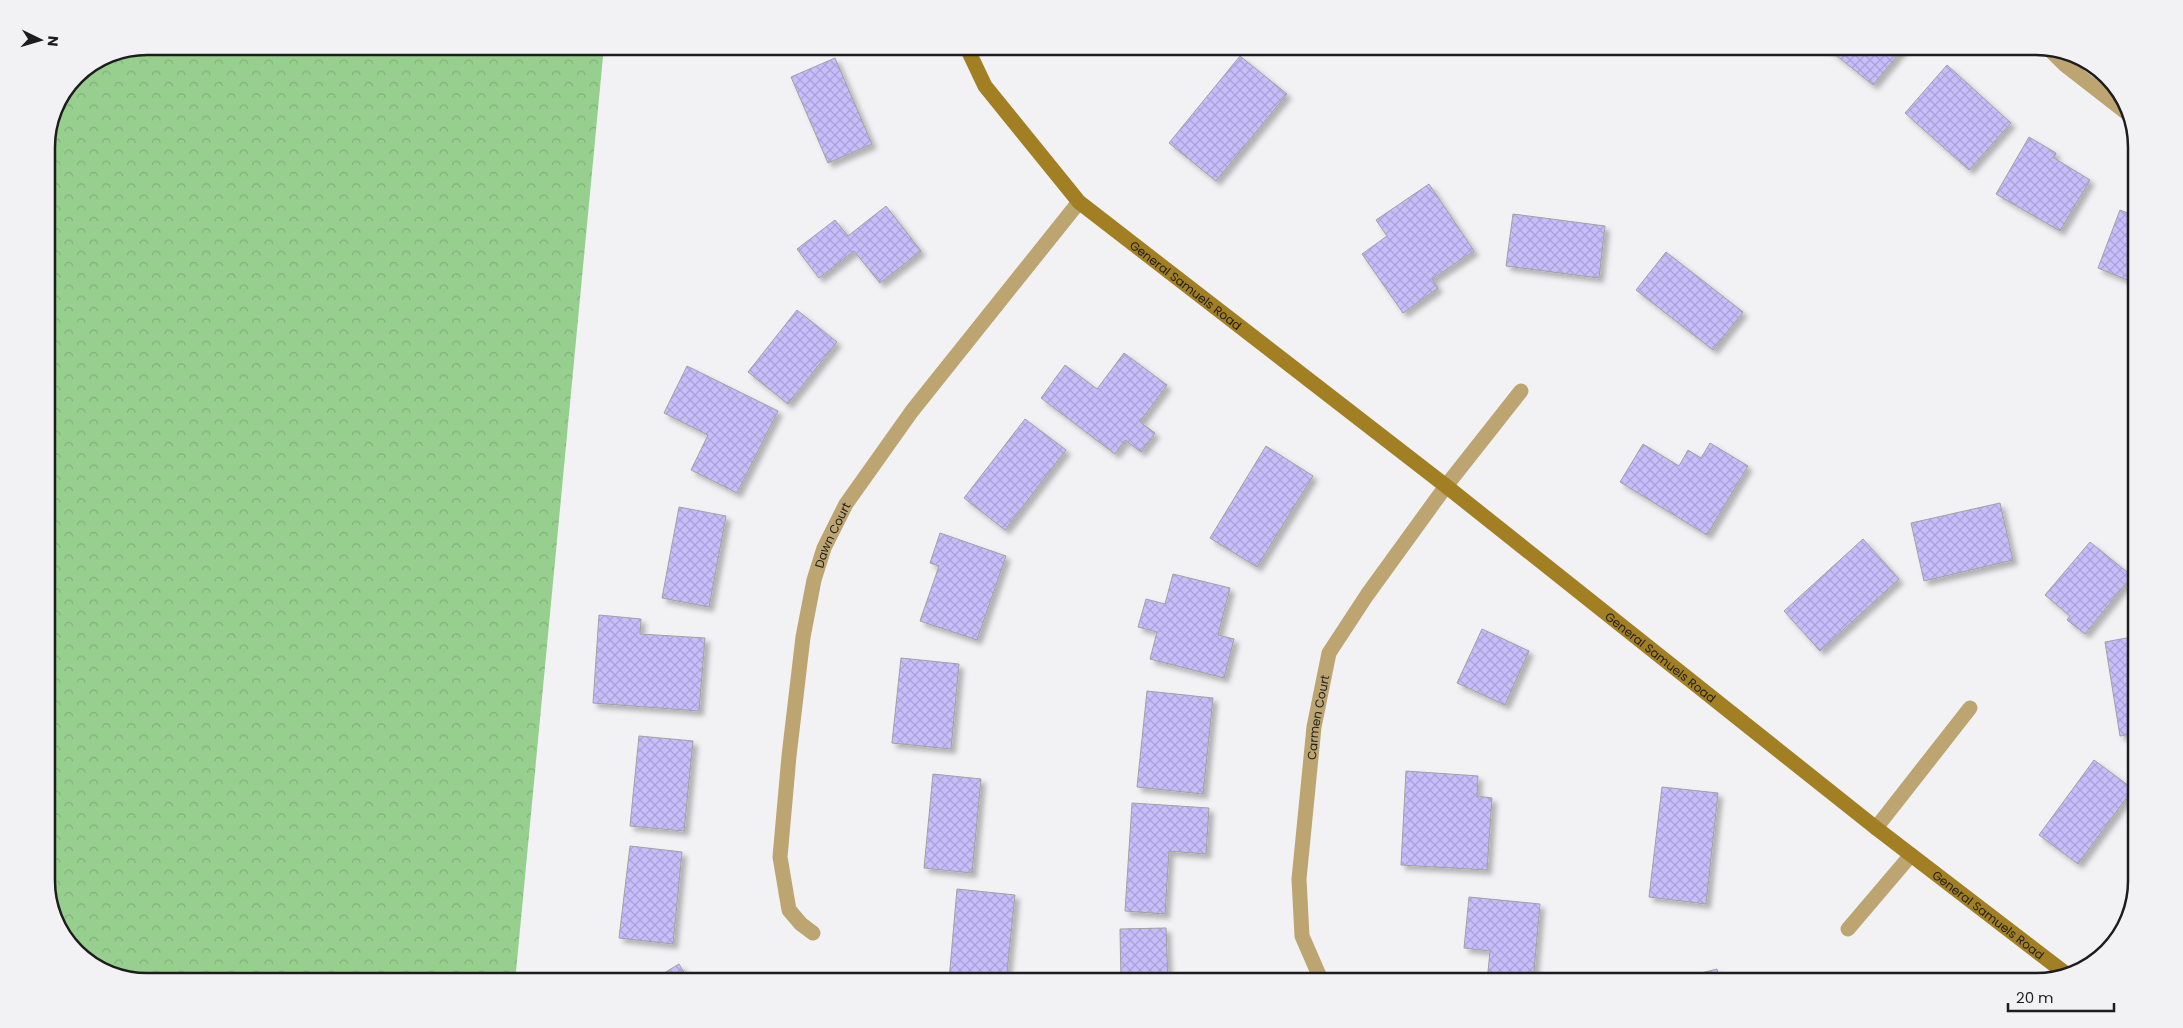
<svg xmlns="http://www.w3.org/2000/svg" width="2183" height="1028" viewBox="0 0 2183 1028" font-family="Poppins,sans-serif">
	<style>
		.forest { fill: url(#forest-crowns) }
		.building { fill: url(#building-cross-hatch); stroke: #a1a0a2; filter: url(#shadow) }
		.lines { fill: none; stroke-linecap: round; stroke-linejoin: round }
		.street { stroke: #bda571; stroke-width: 15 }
		.secondary { stroke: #a27f23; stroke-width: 15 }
		.labels { text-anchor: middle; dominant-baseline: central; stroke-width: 5; stroke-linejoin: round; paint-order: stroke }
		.street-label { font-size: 12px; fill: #1d1d1d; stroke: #f2f2f4 }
		.rim { fill: none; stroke: #1d1d1d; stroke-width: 2.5 }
	</style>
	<defs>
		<pattern id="forest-crowns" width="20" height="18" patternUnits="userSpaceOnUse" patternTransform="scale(1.25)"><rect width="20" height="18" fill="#97cf8f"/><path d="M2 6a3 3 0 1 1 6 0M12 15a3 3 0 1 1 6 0" fill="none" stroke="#82b17b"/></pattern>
		<pattern id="building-cross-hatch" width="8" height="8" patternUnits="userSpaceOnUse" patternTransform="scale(1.25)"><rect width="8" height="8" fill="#c6bdfa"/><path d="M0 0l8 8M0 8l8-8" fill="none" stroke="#aaa2d6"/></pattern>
		<filter id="shadow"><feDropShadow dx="4.5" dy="4.5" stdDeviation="2.5" flood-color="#0004"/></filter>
	</defs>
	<rect width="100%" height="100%" fill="#f2f2f4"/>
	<path class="forest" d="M147,46H604L515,982H147L108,974L63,937L46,888V141L54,108L76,76L109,54Z"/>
	<path class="building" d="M1825,46H1905L1873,85Z
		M1240,56L1287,94L1216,181L1169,143Z
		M835,58L872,144L828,163L791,77Z
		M1947,65L2011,123L1969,170L1905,113Z
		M2029,137L2056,153L2054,158L2090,180L2060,231L1996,194Z
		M1429,184L1474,251L1432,279L1438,288L1403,313L1362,254L1387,236L1376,220Z
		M886,206L921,251L880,283L854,251L819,278L797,249L835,220L848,236Z
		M2120,210L2137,217V284L2098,268Z
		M1513,214L1605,226L1599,278L1506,266Z
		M1666,252L1743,312L1713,350L1636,290Z
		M797,310L837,342L788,404L748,372Z
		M1124,353L1167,385L1140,422L1155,433L1141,452L1125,440L1115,454L1041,398L1065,365L1097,389Z
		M687,366L778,411L737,493L691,470L708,435L664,413Z
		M1025,419L1066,450L1005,530L964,498Z
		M1710,443L1748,466L1707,535L1620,482L1643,444L1679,466L1688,450L1701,458Z
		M1266,446L1313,476L1257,567L1210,538Z
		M2000,503L2013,560L1924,581L1911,523Z
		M679,507L726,516L709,607L662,598Z
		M940,533L1006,556L977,640L920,621L939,566L930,563Z
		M1863,539L1899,579L1820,651L1784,611Z
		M2090,542L2132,576L2085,634L2067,620L2070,616L2045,595Z
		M1173,574L1230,588L1218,635L1234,639L1224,678L1150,659L1157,632L1138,627L1146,599L1165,604Z
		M599,615L641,619L640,634L705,638L699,711L593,703Z
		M1482,629L1529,651L1505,705L1457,683Z
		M2137,636V733L2120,736L2105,642Z
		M901,658L959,664L951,749L892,743Z
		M1147,691L1213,698L1203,794L1137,787Z
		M639,736L693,741L684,831L630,826Z
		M2094,760L2133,789L2078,864L2039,835Z
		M1406,771L1478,776L1477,796L1492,798L1487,870L1401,865Z
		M933,774L981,779L972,873L924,868Z
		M1662,787L1718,793L1706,904L1649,897Z
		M1132,803L1209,808L1206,854L1169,851L1165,914L1125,911Z
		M630,846L682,852L673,944L619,938Z
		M957,889L1015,895L1006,982L949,980Z
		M1469,897L1540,904L1533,982H1487L1490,951L1464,948Z
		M1166,928L1168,982H1121L1120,929Z
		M679,964L690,982H649Z
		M1717,969L1720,982H1665Z"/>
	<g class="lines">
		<g class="street">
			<path d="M2049,49L2064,64L2127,113"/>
			<path d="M1876,828L1970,708"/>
			<path d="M1848,929L1911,855"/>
			<path id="s1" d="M813,933L801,924L789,910L780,857L789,756L803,637L814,580L824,548L846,504L912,411L1079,202"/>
			<path id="s2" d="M1322,982L1302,936L1299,879L1314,727L1329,653L1367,595L1446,486L1521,391"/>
		</g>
		<path class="secondary" id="s3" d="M966,46L985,86L1079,202L1446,486L1876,828L2065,973"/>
	</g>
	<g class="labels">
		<g class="street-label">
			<text stroke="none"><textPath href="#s3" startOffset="329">General Samuels Road</textPath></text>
			<text stroke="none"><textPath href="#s1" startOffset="415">Dawn Court</textPath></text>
			<text stroke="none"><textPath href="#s3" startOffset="932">General Samuels Road</textPath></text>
			<text stroke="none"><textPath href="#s2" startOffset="270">Carmen Court</textPath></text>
			<text stroke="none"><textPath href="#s3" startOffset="1349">General Samuels Road</textPath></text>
		</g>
	</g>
	<path d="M0 0H2183V1028H0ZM147 55H2036A92 92 0 0 1 2128 147V881A92 92 0 0 1 2036 973H147A92 92 0 0 1 55 881V147A92 92 0 0 1 147 55Z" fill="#f2f2f4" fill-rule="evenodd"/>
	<path class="rim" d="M147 55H2036A92 92 0 0 1 2128 147V881A92 92 0 0 1 2036 973H147A92 92 0 0 1 55 881V147A92 92 0 0 1 147 55Z"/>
	<g transform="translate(40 40) rotate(95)" stroke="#f2f2f4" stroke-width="4" paint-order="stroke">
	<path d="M0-4L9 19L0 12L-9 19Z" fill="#1d1d1d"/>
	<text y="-8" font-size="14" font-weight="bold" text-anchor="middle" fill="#1d1d1d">N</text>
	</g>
	<path d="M2008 1003v8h106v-8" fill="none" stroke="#1d1d1d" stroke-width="2.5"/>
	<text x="2016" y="1003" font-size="15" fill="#1d1d1d" stroke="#f2f2f4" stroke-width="4" paint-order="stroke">20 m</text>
</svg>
